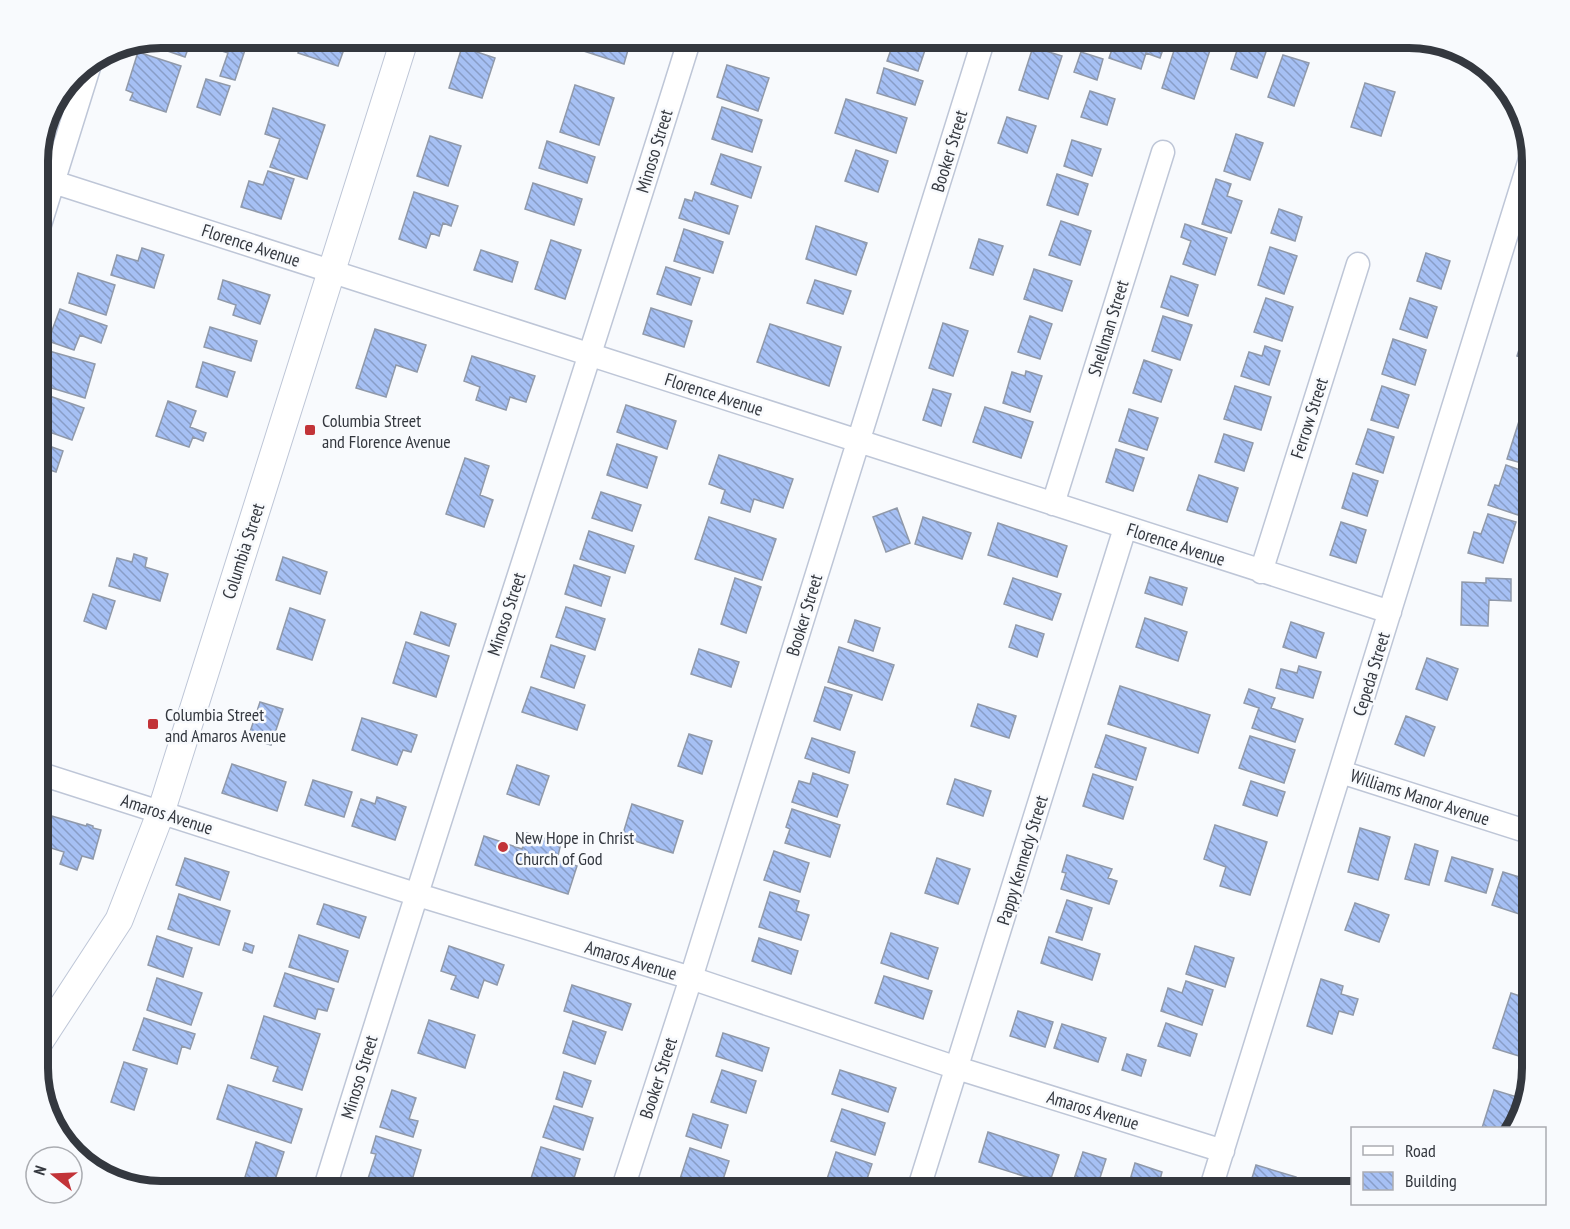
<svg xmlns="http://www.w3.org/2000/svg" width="1570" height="1229" viewBox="0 0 1570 1229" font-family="'PT Sans Narrow',sans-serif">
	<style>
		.building { fill: url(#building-back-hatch); stroke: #9099a9; stroke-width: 1.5 }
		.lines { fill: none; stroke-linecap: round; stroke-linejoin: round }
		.minor-casing { stroke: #bec6d7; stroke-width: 25 }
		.tertiary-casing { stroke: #bec6d7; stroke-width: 29 }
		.minor { stroke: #fff; stroke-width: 22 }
		.tertiary { stroke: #fff; stroke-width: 27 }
		.poi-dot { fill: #c23338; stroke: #f8fafd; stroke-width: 2 }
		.labels { text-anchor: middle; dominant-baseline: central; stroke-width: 5; stroke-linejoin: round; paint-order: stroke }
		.street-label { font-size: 18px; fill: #34383f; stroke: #f8fafd }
		.poi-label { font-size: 18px; fill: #34383f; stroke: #f8fafd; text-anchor: start }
		.rim { fill: none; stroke: #34383f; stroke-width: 8 }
	</style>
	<defs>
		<pattern id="building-back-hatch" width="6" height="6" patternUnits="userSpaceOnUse" patternTransform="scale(1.5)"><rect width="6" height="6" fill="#a6c0f4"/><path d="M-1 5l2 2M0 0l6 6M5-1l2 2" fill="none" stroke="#889dc7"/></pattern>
	</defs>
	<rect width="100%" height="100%" fill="#f8fafd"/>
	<path class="building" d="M161,38H192L185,57L144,43V41Z
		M203,38H249L235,80L220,76L228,53L201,44Z
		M303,38H348L338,66L298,53Z
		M570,38H623L619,47L628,50L624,64L568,46Z
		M895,38H929L918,71L887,61Z
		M1116,38H1167L1160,58L1146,53L1141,69L1109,58Z
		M1178,38H1214L1194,99L1162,88Z
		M1241,38L1268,46L1257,78L1231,69Z
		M462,47L495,58L482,98L449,88Z
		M1033,47L1062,56L1048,99L1019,90Z
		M138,52L181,66L166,112L130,100L133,93L126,90Z
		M1081,52L1103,59L1097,80L1074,72Z
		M1283,55L1309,63L1294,106L1268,97Z
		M727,65L769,78L758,111L717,97Z
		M884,68L923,81L915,105L877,93Z
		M206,79L230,86L220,115L197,107Z
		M1365,83L1395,92L1381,136L1351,127Z
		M575,85L614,98L599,145L560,132Z
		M1090,91L1115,99L1107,125L1081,117Z
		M846,99L907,118L896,153L835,133Z
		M722,107L762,120L752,152L712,139Z
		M273,108L325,125L307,179L270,167L280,139L265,134Z
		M1007,117L1036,126L1027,153L998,143Z
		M1236,134L1263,143L1250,180L1224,171Z
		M430,136L461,146L448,186L417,176Z
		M1072,140L1101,149L1092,176L1064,166Z
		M547,141L595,157L587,183L539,168Z
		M856,150L888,161L878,192L845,181Z
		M721,154L761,167L751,198L711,184Z
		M268,171L294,179L281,219L241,207L249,181L263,185Z
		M1057,174L1088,184L1078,215L1047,205Z
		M1216,179L1231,184L1227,196L1242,201L1231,233L1202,224Z
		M533,183L582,199L574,225L525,209Z
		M414,192L458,206L451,226L443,223L439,236L431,233L426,248L399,239Z
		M695,192L738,206L729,234L679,218L685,199L692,201Z
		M1279,209L1302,217L1295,241L1271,233Z
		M1061,221L1091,231L1080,265L1049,255Z
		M1185,224L1227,238L1215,275L1183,264L1191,241L1181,237Z
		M816,226L867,243L856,275L806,259Z
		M684,229L723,242L713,273L674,261Z
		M979,239L1003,246L993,275L970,268Z
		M551,240L581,250L565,299L535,289Z
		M1270,247L1297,256L1284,294L1258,285Z
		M142,248L164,255L154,288L111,275L117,255L138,261Z
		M481,250L518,262L512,282L474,270Z
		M1426,253L1450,261L1441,289L1417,281Z
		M666,267L700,278L691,305L657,294Z
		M1034,269L1072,281L1062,311L1024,299Z
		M78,273L115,285L106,315L69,303Z
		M1171,276L1198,285L1188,316L1161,307Z
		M223,280L270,295L260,324L233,315L236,305L218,299Z
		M815,280L851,291L843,314L807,303Z
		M1266,298L1293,307L1282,341L1254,332Z
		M1410,298L1437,307L1427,338L1400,329Z
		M651,308L692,321L684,347L643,334Z
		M60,309L107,326L101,343L80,335L74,350L48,341Z
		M1530,314L1532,315V361L1517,356Z
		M1030,316L1052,324L1040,359L1018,352Z
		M1163,316L1192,325L1180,360L1152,351Z
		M943,323L968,331L953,376L929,368Z
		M770,324L841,347L829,386L757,362Z
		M210,327L257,341L251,361L204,347Z
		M375,329L426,345L417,372L396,365L386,397L356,388Z
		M1393,339L1426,350L1415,385L1382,374Z
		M1265,346L1280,351L1269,385L1241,376L1249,352L1262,356Z
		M49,351L95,364L85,398L45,386L49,374L43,372Z
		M472,356L535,376L526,402L510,397L506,410L476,400L480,387L464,381Z
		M1144,360L1172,370L1161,402L1133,393Z
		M203,362L235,372L227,397L196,387Z
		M1026,371L1042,376L1030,412L1003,403L1012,372L1025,376Z
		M1532,378V413L1523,410Z
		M1235,386L1271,397L1261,430L1224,419Z
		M1382,386L1409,395L1398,428L1371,420Z
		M933,389L951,394L941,426L923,420Z
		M41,393L84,408L72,440L38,428V404Z
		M168,401L196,411L190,427L206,433L203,441L193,437L189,447L156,436Z
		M626,405L676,421L667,449L617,432Z
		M985,407L1033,422L1021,458L973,442Z
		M1129,409L1158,418L1147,450L1119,441Z
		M1520,418L1532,422V466L1507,459Z
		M1368,429L1394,437L1383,473L1356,464Z
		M1224,434L1253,443L1244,471L1215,462Z
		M38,442L63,451L56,472L38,466Z
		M617,444L657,457L647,488L607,475Z
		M1116,449L1144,458L1133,491L1106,482Z
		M719,455L793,479L783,508L754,499L750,512L721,503L725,490L709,484Z
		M465,458L489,466L480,495L493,500L484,527L446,514Z
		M1506,465L1532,474L1518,515L1488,505L1495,485L1499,486Z
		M1353,473L1378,481L1367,516L1342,508Z
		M1199,475L1238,488L1227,522L1187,510Z
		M38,483L46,485L42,501L38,499Z
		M601,492L641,505L632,531L592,518Z
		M897,508L910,543L886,552L873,517Z
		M1488,514L1516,522L1503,563L1468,553L1474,532L1481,534Z
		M709,517L776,539L762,580L695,559Z
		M923,517L971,533L962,559L915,544Z
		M1341,522L1366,530L1356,563L1330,555Z
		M998,523L1067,546L1057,577L988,555Z
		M589,531L634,546L625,573L580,559Z
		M134,554L147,558L145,567L168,574L160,601L109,586L117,558L132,562Z
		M283,557L327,572L320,594L276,580Z
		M574,565L610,577L601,606L565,594Z
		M1150,577L1187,588L1182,605L1145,593Z
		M735,578L761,587L746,633L721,624Z
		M1013,578L1061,594L1052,620L1004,604Z
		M1486,578L1511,579V601L1489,600L1488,626L1461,625L1462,582L1486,583Z
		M93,594L115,601L106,629L84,621Z
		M566,607L605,619L595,650L556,637Z
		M290,608L325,620L312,660L277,649Z
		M421,612L456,624L449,646L414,634Z
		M1145,618L1187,632L1178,661L1136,647Z
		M855,620L880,628L873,651L848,642Z
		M1291,622L1324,633L1316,658L1283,647Z
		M1016,625L1044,634L1037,657L1009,647Z
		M406,642L449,656L436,697L393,683Z
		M551,645L585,656L574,688L541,677Z
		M839,647L894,665L882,700L828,682Z
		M699,649L739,662L731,687L691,674Z
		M1427,658L1458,669L1447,700L1416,689Z
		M1299,666L1321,672L1313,698L1276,688L1281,669L1297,673Z
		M1120,686L1210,715L1198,753L1108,724Z
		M531,687L585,705L577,730L522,712Z
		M825,687L852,695L840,730L814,721Z
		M1249,689L1275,698L1271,708L1303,719L1295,742L1252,728L1259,708L1244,703Z
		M260,702L283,709L271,745L248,738Z
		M978,704L1016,716L1009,738L971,726Z
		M1406,716L1435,727L1424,756L1395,744Z
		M362,718L417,735L411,752L403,750L397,765L352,750Z
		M689,734L712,741L702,774L678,766Z
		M1106,735L1146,748L1136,780L1095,767Z
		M1250,736L1295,750L1284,783L1239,768Z
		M812,738L855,752L849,773L805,758Z
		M232,764L286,782L277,811L222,793Z
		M517,765L549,776L539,805L507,794Z
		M813,773L848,785L837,817L792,802L799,781L810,784Z
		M1093,774L1133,787L1123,819L1083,806Z
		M955,779L991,791L983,816L947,804Z
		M313,780L352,792L344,817L305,805Z
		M1251,781L1285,792L1277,816L1243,805Z
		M377,797L406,807L395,840L352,826L361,799L375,804Z
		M632,804L683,821L673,853L622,837Z
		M792,809L840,825L830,857L785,843L790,829L786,827Z
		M38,812L86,826L87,824L93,826V828L101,830L93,859L82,856L77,870L60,864L64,852L38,844Z
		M1215,825L1267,842L1250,895L1220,886L1226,867L1204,859Z
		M1360,828L1390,837L1378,880L1348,872Z
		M527,833L561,843L557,860L577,866L568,894L475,865L484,836L522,849Z
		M1415,844L1438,851L1429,885L1405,879Z
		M774,851L809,863L800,892L764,880Z
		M1067,855L1112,869L1108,878L1117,881L1109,904L1061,889L1066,873L1062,872Z
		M1452,857L1493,869L1486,893L1445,881Z
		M185,858L229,872L220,900L176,885Z
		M937,858L970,869L958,904L925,893Z
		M1503,872L1532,881V902L1528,917L1492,905Z
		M770,892L799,901L796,911L809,915L801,940L759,927Z
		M179,894L230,911L219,945L168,929Z
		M1067,900L1092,908L1082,940L1056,932Z
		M1355,903L1389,915L1379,942L1345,930Z
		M324,904L366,917L359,938L317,924Z
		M891,933L938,948L928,979L881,963Z
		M299,935L348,951L338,982L289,967Z
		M157,936L192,948L183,977L148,965Z
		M1049,937L1100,954L1092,980L1041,963Z
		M759,938L798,951L791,974L752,961Z
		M245,943L254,946L252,953L243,950Z
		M449,946L504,965L497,985L484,980L478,998L451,989L456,976L441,971Z
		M1195,946L1234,958L1225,987L1186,974Z
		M285,973L334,989L327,1011L318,1009L315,1019L274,1006Z
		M884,976L932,991L923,1019L875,1003Z
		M157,978L202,993L191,1025L147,1010Z
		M1321,979L1343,986L1341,994L1358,999L1353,1015L1339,1011L1332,1034L1307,1026Z
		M1186,981L1213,990L1202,1025L1161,1011L1168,988L1182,993Z
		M572,985L631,1004L622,1030L564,1011Z
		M1511,993L1532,1000V1029L1528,1028L1519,1056L1493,1048Z
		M1018,1011L1053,1022L1045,1047L1010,1036Z
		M264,1016L320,1034L302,1090L273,1081L278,1067L251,1058Z
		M144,1018L195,1034L190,1049L182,1046L177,1064L133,1050Z
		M429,1020L475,1035L465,1068L418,1053Z
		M573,1021L606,1032L595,1064L563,1053Z
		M1166,1023L1197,1034L1190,1056L1158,1046Z
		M1062,1024L1106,1038L1098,1062L1054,1048Z
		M723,1033L769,1048L762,1071L716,1056Z
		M1127,1054L1146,1060L1141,1076L1122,1070Z
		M124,1062L147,1069L134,1110L111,1102Z
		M722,1070L756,1081L746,1113L711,1102Z
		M840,1070L896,1088L888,1112L832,1094Z
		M564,1072L591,1081L582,1107L556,1099Z
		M228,1085L302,1109L291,1143L217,1119Z
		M392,1090L416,1098L409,1119L418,1121L413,1137L380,1127Z
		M1494,1090L1527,1100L1526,1108L1514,1128H1482Z
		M554,1106L593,1118L583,1150L543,1137Z
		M842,1109L885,1123L875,1155L831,1141Z
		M693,1114L728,1125L721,1148L686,1136Z
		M988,1132L1059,1155L1049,1184L979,1162Z
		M376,1136L421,1150L410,1187L395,1182L392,1191H364L376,1154L371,1153Z
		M256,1142L284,1152L273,1186L245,1177Z
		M541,1147L580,1159L570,1191H527Z
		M690,1148L729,1161L720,1189L708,1185L706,1188L680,1179Z
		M836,1152L872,1164L863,1191H856L826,1182Z
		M1083,1152L1106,1159L1097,1187L1074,1179Z
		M1135,1163L1162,1172L1157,1191L1127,1190Z
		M1256,1165L1296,1177L1292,1191H1248Z
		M225,1178L268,1191H221Z
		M807,1187L822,1191H805Z"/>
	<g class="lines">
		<g class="minor-casing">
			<path id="minor" d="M38,177L1390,612
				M38,231L91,61
				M1053,504L1163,152
				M1261,572L1358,264
				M1341,772L1532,833
				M38,773L415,894L691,978L957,1068L1223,1151
				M324,1191C442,806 570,423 690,38
				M622,1191L691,978L984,38
				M918,1191L1125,528
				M1210,1191L1531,156"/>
		</g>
		<g class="tertiary-casing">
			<path id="tertiary" d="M38,1044L119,920L161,812L405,38"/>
		</g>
		<use href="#minor" class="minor"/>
		<use href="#tertiary" class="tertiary"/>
	</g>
	<g class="poi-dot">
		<rect x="304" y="424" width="12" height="12" rx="3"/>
		<rect x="147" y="718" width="12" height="12" rx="3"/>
		<circle cx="503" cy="847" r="6"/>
	</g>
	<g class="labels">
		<g class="street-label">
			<text transform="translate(654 151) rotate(-73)">Minoso Street</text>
			<text transform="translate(949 151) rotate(-73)">Booker Street</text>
			<text transform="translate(251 245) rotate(18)">Florence Avenue</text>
			<text transform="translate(1108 328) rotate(-73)">Shellman Street</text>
			<text transform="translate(714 394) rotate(18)">Florence Avenue</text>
			<text transform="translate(1309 418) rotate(-72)">Ferrow Street</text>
			<text transform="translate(1176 544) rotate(18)">Florence Avenue</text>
			<text transform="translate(243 551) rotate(-72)">Columbia Street</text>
			<text transform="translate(506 614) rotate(-72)">Minoso Street</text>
			<text transform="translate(804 615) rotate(-73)">Booker Street</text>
			<text transform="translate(1371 674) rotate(-73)">Cepeda Street</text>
			<text transform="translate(1420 797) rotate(18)">Williams Manor Avenue</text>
			<text transform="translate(167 814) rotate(18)">Amaros Avenue</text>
			<text transform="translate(1022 860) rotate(-73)">Pappy Kennedy Street</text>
			<text transform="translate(631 960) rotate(17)">Amaros Avenue</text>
			<text transform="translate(359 1077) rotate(-73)">Minoso Street</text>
			<text transform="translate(658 1078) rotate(-72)">Booker Street</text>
			<text transform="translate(1093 1110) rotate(17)">Amaros Avenue</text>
		</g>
		<g class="poi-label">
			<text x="322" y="420">Columbia Street<tspan x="322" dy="21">and Florence Avenue</tspan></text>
			<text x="165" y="714">Columbia Street<tspan x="165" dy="21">and Amaros Avenue</tspan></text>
			<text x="515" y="837">New Hope in Christ<tspan x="515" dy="21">Church of God</tspan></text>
		</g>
	</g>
	<path d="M0 0H1570V1229H0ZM161 48H1409A113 113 0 0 1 1522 161V1068A113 113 0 0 1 1409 1181H161A113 113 0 0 1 48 1068V161A113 113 0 0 1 161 48Z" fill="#f8fafd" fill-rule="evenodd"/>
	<path class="rim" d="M161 48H1409A113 113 0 0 1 1522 161V1068A113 113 0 0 1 1409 1181H161A113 113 0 0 1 48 1068V161A113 113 0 0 1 161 48Z"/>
	<rect x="1351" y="1127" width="195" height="78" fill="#f8fafd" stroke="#aaacb1" stroke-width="1.5"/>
	<rect x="1363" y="1146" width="30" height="9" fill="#ffffff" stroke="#aaacb1" stroke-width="1.5"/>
	<text x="1405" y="1157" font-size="18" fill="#34383f">Road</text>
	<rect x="1363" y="1172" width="30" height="18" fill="url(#building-back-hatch)" stroke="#aaacb1" stroke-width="1.5"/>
	<text x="1405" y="1187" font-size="18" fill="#34383f">Building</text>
	<g transform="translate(54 1175) rotate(288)"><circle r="28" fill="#f8fafd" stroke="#aaacb1" stroke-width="1.5"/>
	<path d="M0-4.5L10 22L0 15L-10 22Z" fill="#c23338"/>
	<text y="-9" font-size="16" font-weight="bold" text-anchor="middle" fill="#34383f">N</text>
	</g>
</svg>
